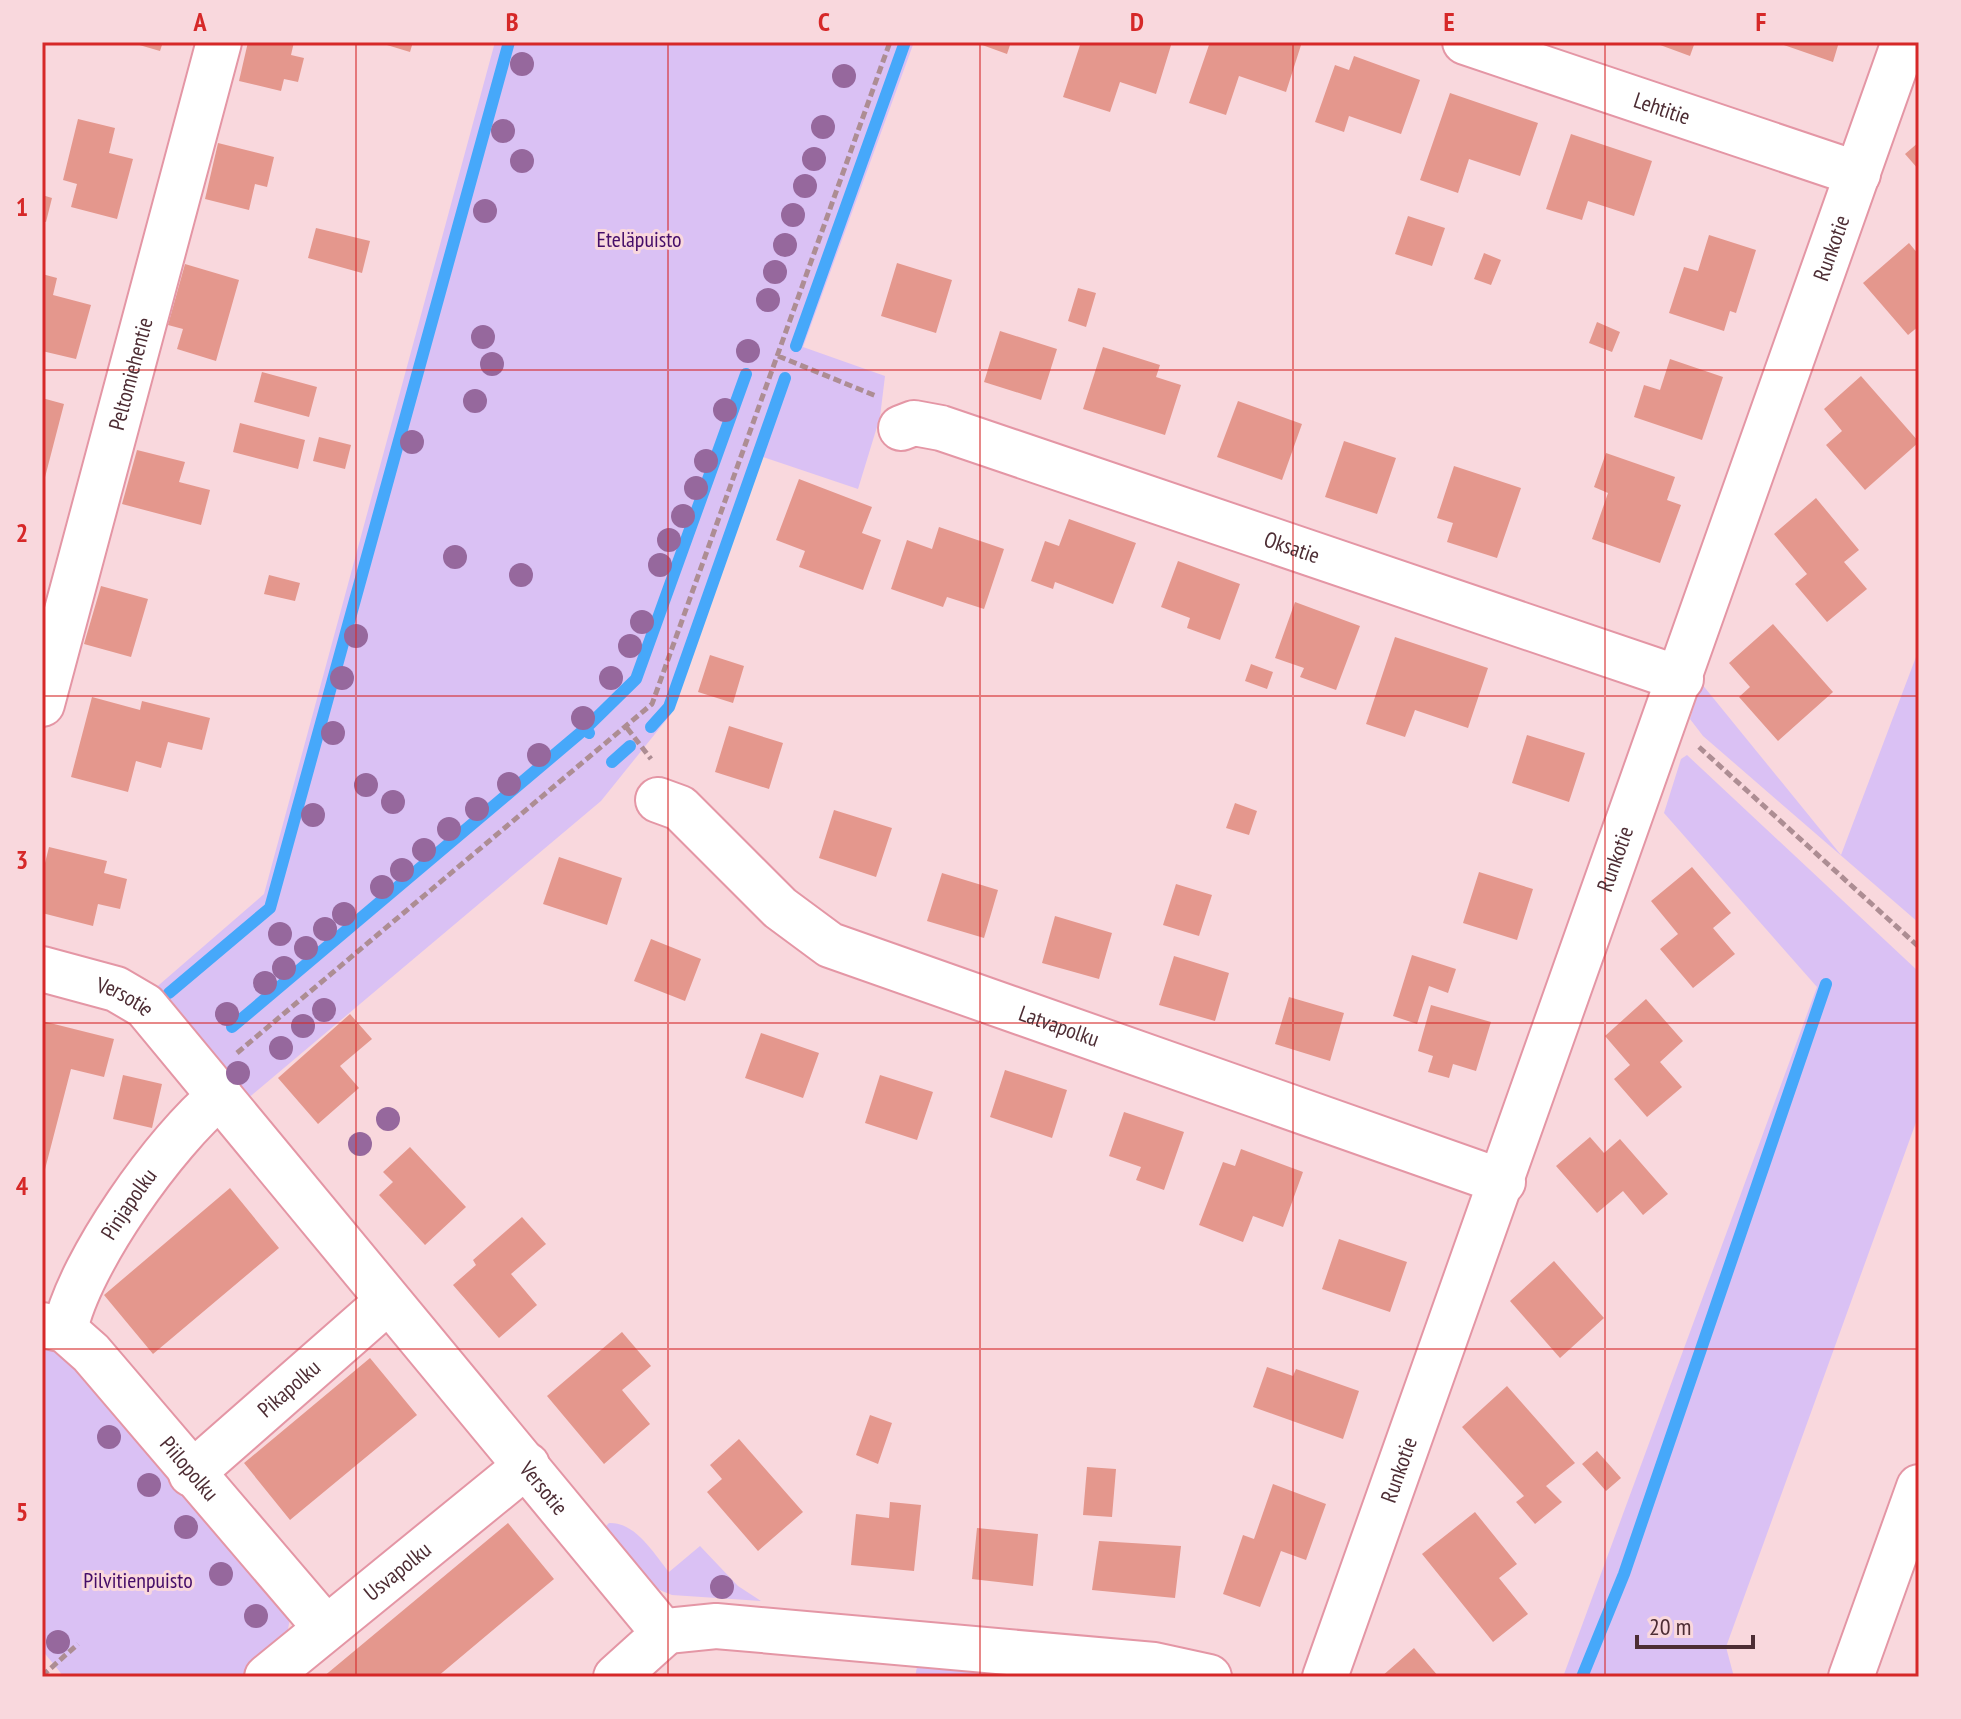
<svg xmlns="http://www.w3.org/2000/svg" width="1961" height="1719" viewBox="0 0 1961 1719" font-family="'PT Sans Narrow',sans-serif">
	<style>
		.green { fill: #dac1f4 }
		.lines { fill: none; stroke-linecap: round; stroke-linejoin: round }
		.stream { stroke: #46a8fa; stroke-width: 12 }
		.building { fill: #e4978d }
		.minor-casing { stroke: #e496a5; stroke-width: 48 }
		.path { stroke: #ad8d93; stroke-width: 5; stroke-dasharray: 8 4; stroke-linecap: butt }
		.minor { stroke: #fff; stroke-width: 44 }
		.tree { fill: #96689d }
		.grid { fill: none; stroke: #d62828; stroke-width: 2; stroke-opacity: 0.55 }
		.labels { text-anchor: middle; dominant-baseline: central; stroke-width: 6; stroke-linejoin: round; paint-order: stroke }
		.street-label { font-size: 22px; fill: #4d2d34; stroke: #f9d8dd }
		.park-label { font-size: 22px; fill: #450d68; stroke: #f9d8dd }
		.neatline { fill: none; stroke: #d62828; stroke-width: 3 }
		.grid-label { font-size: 26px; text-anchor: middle; font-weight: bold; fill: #d62828 }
	</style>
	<rect width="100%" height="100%" fill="#f9d8dd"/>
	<path class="green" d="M495,42H914L803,347L885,376L880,417L858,489L763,457L671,714L601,801L246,1100L152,991L264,894Z
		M1919,649V923L1703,736L1690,719L1701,683L1841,855Z
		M1687,755L1919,972V1114L1726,1647L1734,1677H1563L1817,987L1664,813L1681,759Z
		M42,1340L66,1352L291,1614L286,1639L241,1677H64L42,1650Z
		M609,1523C636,1522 654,1554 669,1572L700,1546L738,1586L761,1601L672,1595L662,1591L651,1585L604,1528Z
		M917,1667L1039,1677H915Z"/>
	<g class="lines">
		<path class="stream" d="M796,346L905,42
			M651,727L669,707L785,378
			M586,728L636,679L746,374
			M612,762L630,746
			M169,993L270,908L509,42
			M232,1027L586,728L589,733
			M1582,1677L1624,1574L1826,984"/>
	</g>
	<path class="building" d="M129,42H163L160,51Z
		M248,42H294L291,55L304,58L298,82L284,79L281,91L239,81Z
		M377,42H413L410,52Z
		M974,42H1011L1007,54Z
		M1081,42H1172L1156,94L1120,82L1110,112L1063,97Z
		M1210,42H1302L1286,92L1239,76L1226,115L1189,103Z
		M1652,42H1695L1690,56Z
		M1775,42H1839L1833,62Z
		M1354,56L1420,80L1401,134L1349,116L1344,132L1315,122L1335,65L1349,70Z
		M1450,93L1538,123L1520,176L1469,159L1458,193L1420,180Z
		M78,119L115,128L109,153L133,159L117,219L71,207L77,184L63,180Z
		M1571,134L1652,161L1634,216L1588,201L1582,220L1546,209Z
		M1919,142V170L1905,154Z
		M218,143L274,157L267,187L255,184L249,210L205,199Z
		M42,195L52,198L46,222L42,221Z
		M1408,216L1445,228L1432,266L1395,254Z
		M316,228L370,241L362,273L308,258Z
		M1709,235L1756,250L1736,313L1730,311L1724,331L1669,313L1684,267L1698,271Z
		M1909,243L1919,255V326L1908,335L1863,283Z
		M1484,253L1501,260L1491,285L1474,279Z
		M897,263L952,280L936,333L881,316Z
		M185,264L239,280L216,361L177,349L183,329L168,325Z
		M42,274L57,278L53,295L91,305L76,359L42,351Z
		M1078,288L1096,293L1086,327L1068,321Z
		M1597,322L1620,332L1612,352L1589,343Z
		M1000,331L1057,349L1041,400L984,382Z
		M1103,347L1160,365L1156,377L1181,385L1165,435L1083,409Z
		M1670,359L1723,377L1702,440L1634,417L1644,385L1660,390Z
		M262,372L317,387L309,417L254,402Z
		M1861,376L1919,442L1865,490L1826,445L1842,431L1824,409Z
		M42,398L64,404L43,485H42Z
		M1238,401L1302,424L1282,480L1217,457Z
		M240,423L305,440L298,469L233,452Z
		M319,437L351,445L345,469L313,461Z
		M1344,441L1396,458L1377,514L1325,497Z
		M137,450L185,462L179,482L210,490L201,525L122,504Z
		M1606,453L1675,477L1667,500L1681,505L1660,563L1592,539L1608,493L1594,487Z
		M1454,466L1521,488L1497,558L1447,542L1453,523L1437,518Z
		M799,479L872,507L862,533L881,540L863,590L799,567L805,551L776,540Z
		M1816,498L1859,550L1844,562L1867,589L1827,622L1795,584L1807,574L1774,534Z
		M1069,519L1136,543L1113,604L1055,582L1053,589L1031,581L1045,541L1059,546Z
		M939,527L1004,549L984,609L947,597L943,607L891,589L907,540L932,549Z
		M1178,561L1240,584L1220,640L1187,628L1190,618L1161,607Z
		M269,575L300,583L295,601L264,594Z
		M101,586L148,599L131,657L84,644Z
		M1295,602L1360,626L1336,690L1300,677L1304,668L1275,658Z
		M1773,624L1833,692L1778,741L1739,697L1750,687L1729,663Z
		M1395,637L1488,668L1468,728L1415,710L1405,737L1366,724Z
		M710,655L744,666L733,703L698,692Z
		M1251,664L1273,672L1267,689L1245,681Z
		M92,697L140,710L142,701L210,718L202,750L168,742L161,768L136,761L128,792L71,777Z
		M729,726L783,743L769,789L715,772Z
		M1527,735L1585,753L1569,802L1512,783Z
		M1235,803L1257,811L1249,835L1226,828Z
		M834,810L892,828L876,877L819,858Z
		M49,847L107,861L104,873L127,879L120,909L98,904L93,926L42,913V875Z
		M559,857L622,878L607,925L543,904Z
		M1692,867L1731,913L1713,928L1735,954L1693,988L1660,949L1678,934L1651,901Z
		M1479,872L1533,889L1517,940L1463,923Z
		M942,873L998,890L984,938L927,921Z
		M1176,884L1212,895L1199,936L1163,925Z
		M1055,916L1112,933L1099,979L1042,963Z
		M651,939L701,959L685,1001L634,981Z
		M1412,955L1456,969L1448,993L1429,986L1417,1024L1393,1016Z
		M1174,956L1229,973L1215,1021L1159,1005Z
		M1289,997L1344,1013L1330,1061L1275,1044Z
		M1646,999L1683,1041L1660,1062L1682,1087L1647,1117L1614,1079L1630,1065L1605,1036Z
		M1431,1005L1491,1022L1476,1071L1453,1064L1449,1078L1428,1072L1433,1056L1418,1051Z
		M350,1014L372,1039L340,1066L359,1088L318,1124L278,1078Z
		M42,1021L114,1039L104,1077L71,1069L43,1177Z
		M761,1033L819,1053L803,1098L745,1078Z
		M1005,1070L1067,1090L1052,1138L990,1117Z
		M123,1075L162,1084L152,1128L113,1119Z
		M880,1075L933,1092L917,1140L865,1123Z
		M1124,1112L1184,1132L1164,1190L1136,1180L1141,1167L1109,1156Z
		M1590,1137L1604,1153L1620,1139L1668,1194L1643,1215L1623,1191L1597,1213L1556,1166Z
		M410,1147L466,1207L425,1245L379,1195L393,1182L383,1172Z
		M1241,1149L1303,1172L1283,1227L1253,1216L1243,1242L1199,1225L1223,1162L1235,1166Z
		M230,1188L279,1248L153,1354L104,1295Z
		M522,1217L546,1244L511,1274L537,1305L499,1338L453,1285L476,1265L473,1260Z
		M1339,1239L1407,1262L1390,1312L1322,1289Z
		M1554,1261L1604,1318L1560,1358L1510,1301Z
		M622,1332L651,1366L622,1390L650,1424L604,1464L547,1396Z
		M370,1358L417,1415L290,1520L244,1463Z
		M1267,1367L1293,1376L1296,1369L1359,1391L1343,1439L1253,1407Z
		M1507,1386L1575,1463L1546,1486L1562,1502L1535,1524L1516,1502L1524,1496L1462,1427Z
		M870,1415L892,1423L878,1464L856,1455Z
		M739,1439L803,1512L758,1551L707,1492L722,1479L710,1465Z
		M1597,1451L1621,1478L1606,1491L1582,1464Z
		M1087,1467L1116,1469L1112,1517L1083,1515Z
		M1273,1484L1326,1504L1306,1560L1281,1551L1260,1607L1223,1594L1243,1535L1254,1539Z
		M890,1502L921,1505L914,1571L851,1565L856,1514L889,1518Z
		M1475,1512L1517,1564L1499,1578L1528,1614L1493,1642L1422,1554Z
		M508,1523L554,1579L437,1677H323Z
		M977,1528L1038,1534L1033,1586L972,1579Z
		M1099,1541L1181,1546L1175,1598L1092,1590Z
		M1414,1648L1439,1677H1381Z"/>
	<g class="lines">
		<g class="minor-casing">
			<g id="minor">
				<path id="s1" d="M1465,42L1858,174"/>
				<path id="s2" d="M901,428L914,423L941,428L1681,679"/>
				<path id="s3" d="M42,704L219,42"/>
				<path id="s4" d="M658,800L680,808L780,908L830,945L1503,1182"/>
				<path id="s5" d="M42,969L116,989L145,1006L659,1627L667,1631L716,1626L1154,1665L1209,1677"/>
				<path id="s6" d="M42,1325L65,1330L91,1353L326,1628"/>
				<path id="s7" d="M65,1330C79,1262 166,1140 220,1096"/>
				<path id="s8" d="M191,1474L387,1302"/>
				<path id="s9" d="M267,1677L527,1465"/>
				<path d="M616,1677L667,1631"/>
				<path id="s10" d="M1325,1677L1904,42"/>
				<path d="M1851,1677L1919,1487"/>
			</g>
		</g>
		<path class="path" d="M778,356L876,396
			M627,728L651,759
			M1699,747L1919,947
			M237,1053L652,704L890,42
			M42,1676L78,1644"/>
		<use href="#minor" class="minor"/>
	</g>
	<g class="tree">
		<circle cx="522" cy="64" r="12"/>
		<circle cx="844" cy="76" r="12"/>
		<circle cx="823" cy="127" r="12"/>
		<circle cx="503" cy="131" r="12"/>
		<circle cx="814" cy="159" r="12"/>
		<circle cx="522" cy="161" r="12"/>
		<circle cx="805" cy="186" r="12"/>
		<circle cx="485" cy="211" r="12"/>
		<circle cx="793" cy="215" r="12"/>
		<circle cx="785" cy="245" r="12"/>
		<circle cx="775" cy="272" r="12"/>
		<circle cx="768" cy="300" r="12"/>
		<circle cx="483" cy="337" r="12"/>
		<circle cx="748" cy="351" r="12"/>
		<circle cx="492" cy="364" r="12"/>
		<circle cx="475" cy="401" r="12"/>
		<circle cx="725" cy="410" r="12"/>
		<circle cx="412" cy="442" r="12"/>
		<circle cx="706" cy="461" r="12"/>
		<circle cx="696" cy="488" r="12"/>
		<circle cx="683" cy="516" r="12"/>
		<circle cx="669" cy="540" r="12"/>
		<circle cx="455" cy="557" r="12"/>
		<circle cx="660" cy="565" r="12"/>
		<circle cx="521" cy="575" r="12"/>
		<circle cx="642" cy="622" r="12"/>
		<circle cx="356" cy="636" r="12"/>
		<circle cx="630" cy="646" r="12"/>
		<circle cx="342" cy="678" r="12"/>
		<circle cx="611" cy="678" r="12"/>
		<circle cx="583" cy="718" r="12"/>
		<circle cx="333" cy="733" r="12"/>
		<circle cx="539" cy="755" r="12"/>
		<circle cx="509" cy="784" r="12"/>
		<circle cx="366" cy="785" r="12"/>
		<circle cx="393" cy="802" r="12"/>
		<circle cx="477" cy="809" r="12"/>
		<circle cx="313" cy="815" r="12"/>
		<circle cx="449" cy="829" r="12"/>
		<circle cx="424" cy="850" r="12"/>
		<circle cx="402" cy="870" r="12"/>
		<circle cx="382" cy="887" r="12"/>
		<circle cx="344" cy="914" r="12"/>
		<circle cx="325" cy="929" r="12"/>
		<circle cx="280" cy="934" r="12"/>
		<circle cx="306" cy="948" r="12"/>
		<circle cx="284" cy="968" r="12"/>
		<circle cx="265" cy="983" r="12"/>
		<circle cx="324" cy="1010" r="12"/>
		<circle cx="227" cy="1014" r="12"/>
		<circle cx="303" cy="1026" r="12"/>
		<circle cx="281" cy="1048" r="12"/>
		<circle cx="238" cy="1073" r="12"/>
		<circle cx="388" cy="1119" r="12"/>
		<circle cx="360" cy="1144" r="12"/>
		<circle cx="109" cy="1437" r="12"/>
		<circle cx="149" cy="1485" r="12"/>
		<circle cx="186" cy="1527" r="12"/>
		<circle cx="221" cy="1574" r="12"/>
		<circle cx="722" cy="1587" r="12"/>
		<circle cx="256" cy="1616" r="12"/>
		<circle cx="58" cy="1642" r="12"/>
	</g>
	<path class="grid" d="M356,42V1677M668,42V1677M980,42V1677M1293,42V1677M1605,42V1677M42,370H1919M42,696H1919M42,1023H1919M42,1349H1919"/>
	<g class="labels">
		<g class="street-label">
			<text stroke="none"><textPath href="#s1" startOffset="208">Lehtitie</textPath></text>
			<text stroke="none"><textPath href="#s10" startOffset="1516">Runkotie</textPath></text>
			<text stroke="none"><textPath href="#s3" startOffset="342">Peltomiehentie</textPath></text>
			<text stroke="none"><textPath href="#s2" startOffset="412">Oksatie</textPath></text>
			<text stroke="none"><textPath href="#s10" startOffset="868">Runkotie</textPath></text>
			<text stroke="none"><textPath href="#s5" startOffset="88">Versotie</textPath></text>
			<text stroke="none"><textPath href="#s4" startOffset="470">Latvapolku</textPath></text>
			<text stroke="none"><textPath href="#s7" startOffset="142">Pinjapolku</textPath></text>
			<text stroke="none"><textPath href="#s8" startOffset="130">Pikapolku</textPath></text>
			<text stroke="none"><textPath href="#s6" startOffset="210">Piilopolku</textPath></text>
			<text stroke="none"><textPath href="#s10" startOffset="220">Runkotie</textPath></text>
			<text stroke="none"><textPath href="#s5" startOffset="736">Versotie</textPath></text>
			<text stroke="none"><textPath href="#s9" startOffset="168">Usvapolku</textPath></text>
		</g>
		<g class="park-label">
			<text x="639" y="239">Eteläpuisto</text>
			<text x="138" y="1580">Pilvitienpuisto</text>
		</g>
	</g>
	<rect width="1961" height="1719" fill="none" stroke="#f9d8dd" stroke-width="88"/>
	<path d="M1637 1635v12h116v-12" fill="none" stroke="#4d2d34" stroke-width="4"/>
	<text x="1649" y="1635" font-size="24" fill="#4d2d34" stroke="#f9d8dd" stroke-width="6" paint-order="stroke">20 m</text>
	<rect x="44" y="44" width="1873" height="1631" class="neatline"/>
	<g class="grid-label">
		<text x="200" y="31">A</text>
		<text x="512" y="31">B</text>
		<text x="824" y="31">C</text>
		<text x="1137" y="31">D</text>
		<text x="1449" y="31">E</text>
		<text x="1761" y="31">F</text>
		<text x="22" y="216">1</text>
		<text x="22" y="542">2</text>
		<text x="22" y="869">3</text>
		<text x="22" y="1195">4</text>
		<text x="22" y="1521">5</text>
	</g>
</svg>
